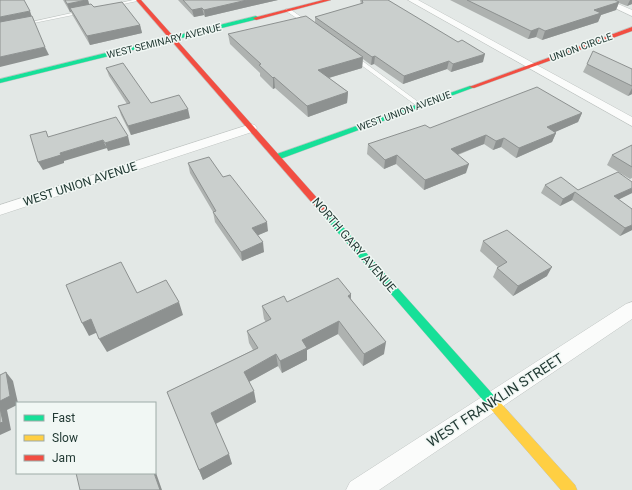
<svg xmlns="http://www.w3.org/2000/svg" width="632" height="490" viewBox="0 0 632 490" font-family="Roboto,sans-serif">
	<style>
		.lines { fill: none; stroke-linecap: round; stroke-linejoin: round }
		.lane-casing { stroke: #c0c5c3; stroke-width: 1 }
		.street-casing { stroke: #c0c5c3; stroke-width: 1 }
		.fast-casing { stroke: #bfc5c3; stroke-width: 1 }
		.slow-casing { stroke: #bfc5c3; stroke-width: 1 }
		.jam-casing { stroke: #bfc5c3; stroke-width: 1 }
		.lane { fill: #fbfcfb; fill-rule: evenodd }
		.street { fill: #fbfcfb; fill-rule: evenodd }
		.fast { fill: #16e098; fill-rule: evenodd }
		.slow { fill: #ffcf43; fill-rule: evenodd }
		.jam { fill: #f24e42; fill-rule: evenodd }
		.wall { fill: #aeb2b0 }
		.shaded-wall { fill: #8d9190 }
		.building { fill: #cacfcd; stroke: #8d9190 }
		.labels { text-anchor: middle; dominant-baseline: central; stroke-width: 3; stroke-linejoin: round; paint-order: stroke }
		.far-street-label { font-size: 10px; fill: #223a34; stroke: #f1f7f4 }
		.street-label { font-size: 12px; fill: #223a34; stroke: #f1f7f4 }
		.near-street-label { font-size: 14px; fill: #223a34; stroke: #f1f7f4 }
	</style>
	<rect width="100%" height="100%" fill="#e3e8e6"/>
	<g class="lines">
		<g class="lane-casing">
			<path id="lane" d="M133,0H142L114,6L112,5Z
				M286,9H290L311,24L307,25L286,11Z
				M81,11H83V13L24,25L22,24Z
				M353,57H357L421,104V106H417L353,59Z"/>
		</g>
		<g class="street-casing">
			<path id="street" d="M408,0H418L632,117V126Z
				M598,0H609L632,10V16Z
				M251,124L255,125L257,128L255,131L0,215V205Z
				M632,302V319L379,490H346L350,482L626,304Z"/>
		</g>
		<g class="fast-casing">
			<path id="fast" d="M256,16L259,18L258,19L0,83V79Z
				M470,86L475,87L280,159H274L273,157L274,155Z
				M323,207L326,208L497,399L499,403L497,407L493,409L489,407L320,212L319,210Z"/>
		</g>
		<g class="slow-casing">
			<path id="slow" d="M493,397L497,399L575,485L577,490H561L489,407L487,403L489,399Z"/>
		</g>
		<g class="jam-casing">
			<path id="jam" d="M136,0H141L326,208L327,210L326,212H320Z
				M323,0H331L256,20L253,18Z
				M632,27V31L474,88L469,87Z"/>
		</g>
		<use href="#lane" class="lane"/>
		<use href="#street" class="street"/>
		<use href="#fast" class="fast"/>
		<use href="#slow" class="slow"/>
		<use href="#jam" class="jam"/>
	</g>
	<path class="wall" d="M63,0H88L89,4L94,7L140,25L142,33L90,45L73,16L71,12H70Z
		M178,0H278L205,17L204,15L194,17Z
		M360,0H388L483,62L451,72L447,69L403,84L374,64L371,65L363,59L362,68L329,78L348,92L347,103L308,117L275,88L273,89L260,76V73L230,44L228,34L315,22V17L361,4Z
		M450,0H632V4L627,6L619,3L616,10L601,15L598,22L542,40L536,37L528,39Z
		M587,64L632,69V94L628,96L583,72Z
		M106,68L151,103L190,118L131,135L121,115L118,106L127,104L109,76Z
		M582,113L578,122L554,132L556,133L552,142L516,158L501,147L493,150L484,144L458,155L466,173L424,190L396,164L384,169L367,154L368,144L430,128Z
		M632,145V178L630,179L607,165L612,155Z
		M188,163L268,231L258,235L264,252L242,261L215,222L213,212L190,173Z
		M545,185L578,190L632,193L618,200L632,230L620,236L572,200L560,206L541,193Z
		M483,241L547,276L513,296L493,277L497,268L498,267L480,251Z
		M351,294V299L384,354L363,366L338,334L307,350V360L282,373L278,366L249,382L256,402L216,424L232,464L203,480L199,470L167,392L253,350L249,343L247,331L266,322L264,319L262,306L287,302Z"/>
	<path class="shaded-wall" d="M86,0H88L90,8H70L71,12H70L67,4Z
		M247,0H278L205,17L204,10Z
		M630,0H632V4L627,6Z
		M619,2L616,10L601,15L598,22L542,40L545,31L594,10Z
		M202,8L204,15L194,17L192,10Z
		M30,11L33,20L0,26V17Z
		M140,25L142,33L90,45L87,36Z
		M539,28L536,37L528,39L531,31Z
		M45,47L49,55L0,67V57Z
		M485,54L483,62L451,72L453,64Z
		M375,56L374,64L371,65L372,57Z
		M363,57L362,68L318,81V70Z
		M449,61L447,69L403,84L404,76Z
		M274,77L275,88L273,89V78Z
		M632,88V94L628,96Z
		M348,92L347,103L308,117L307,106Z
		M188,109L190,118L131,135L128,126Z
		M582,113L578,122L544,137L547,127Z
		M556,133L552,142L516,158L519,148Z
		M486,135L484,144L448,158L451,149Z
		M128,136L130,145L108,151L105,143Z
		M504,138L501,147L493,150L496,141Z
		M103,140L107,148L64,161V163L43,170L38,162L60,153Z
		M397,155L396,164L384,169L385,160Z
		M469,164L466,173L424,190L425,180Z
		M632,188V193L609,204L614,196Z
		M575,192L572,200L560,206L563,199Z
		M267,222L268,231L254,237L252,228Z
		M632,225V230L620,236L625,228Z
		M263,242L264,252L242,261L241,252Z
		M552,267L547,276L513,296L518,286Z
		M351,294L350,307L348,296Z
		M179,302L183,315L107,352L99,339Z
		M91,319L98,332L89,336L82,323Z
		M339,321L338,334L307,350V360L282,373L280,361L302,340Z
		M386,342L384,354L363,366L364,354Z
		M276,354L278,366L247,383L244,372Z
		M6,372L13,381L18,403H17V405L7,410L11,430L0,435V401Z
		M254,391L256,402L215,424L211,413Z
		M229,454L232,464L203,480L199,470Z
		M155,470L162,490H160L154,473H155Z"/>
	<path class="building" d="M0,0H24L30,11L0,17Z
		M65,0H86L67,4Z
		M183,0H247L204,10L202,8L192,10Z
		M362,0H388L458,42L462,40L485,54L453,64L449,61L404,76L375,56L372,57L315,17L363,3Z
		M467,0H615L619,2L594,10L601,13L545,31L539,28L531,31Z
		M122,2L140,25L87,36L70,8L91,4L94,7Z
		M32,16L45,47L0,57V22Z
		M306,16L363,57L318,70L348,92L307,106L274,77L273,78L259,65L261,64L228,34Z
		M593,51L632,69V86L587,64Z
		M123,63L151,103L179,95L188,109L128,126L118,106L130,103L106,68Z
		M537,87L582,113L547,127L556,133L519,148L504,138L496,141L486,135L451,149L469,164L425,180L397,155L385,160L368,144L425,125L430,128Z
		M116,117L128,136L105,143L103,140L60,153L61,155L38,162L30,135L46,131L48,137Z
		M632,145V167L612,155Z
		M209,157L223,177L230,175L267,222L252,228L263,242L241,252L213,212L216,211L188,163Z
		M618,172L632,182V188L614,196L632,209V225L625,228L575,192L563,199L545,185L561,177L578,190Z
		M507,230L552,267L518,286L497,268L507,262L483,241Z
		M121,262L137,293L166,280L179,302L99,339L91,319L82,323L66,285Z
		M338,278L351,294L348,296L386,342L364,354L339,321L302,340L307,348L280,361L276,354L244,372L254,391L211,413L229,454L199,470L167,392L258,348L247,331L271,319L262,306L284,296L287,302Z
		M6,372L10,396L0,401V375Z
		M0,408L3,422L0,423Z
		M76,473H154L160,490H80Z"/>
	<g class="labels">
		<g class="far-street-label">
			<text transform="translate(164 41) rotate(-14)">WEST SEMINARY AVENUE</text>
			<text transform="translate(581 47) rotate(-20)">UNION CIRCLE</text>
			<text transform="translate(404 111) rotate(-20)">WEST UNION AVENUE</text>
		</g>
		<g class="street-label">
			<text transform="translate(80 184) rotate(-18)">WEST UNION AVENUE</text>
			<text transform="translate(354 245) rotate(49)">NORTH GARY AVENUE</text>
		</g>
		<g class="near-street-label">
			<text transform="translate(495 400) rotate(-33)">WEST FRANKLIN STREET</text>
		</g>
	</g>
	<rect x="16" y="402" width="140" height="72" fill="#f1f7f4" stroke="#9eaba7"/>
	<rect x="24" y="415" width="20" height="6" fill="#16e098" stroke="#9eaba7"/>
	<text x="52" y="422" font-size="12" fill="#223a34">Fast</text>
	<rect x="24" y="435" width="20" height="6" fill="#ffcf43" stroke="#9eaba7"/>
	<text x="52" y="442" font-size="12" fill="#223a34">Slow</text>
	<rect x="24" y="455" width="20" height="6" fill="#f24e42" stroke="#9eaba7"/>
	<text x="52" y="462" font-size="12" fill="#223a34">Jam</text>
</svg>
